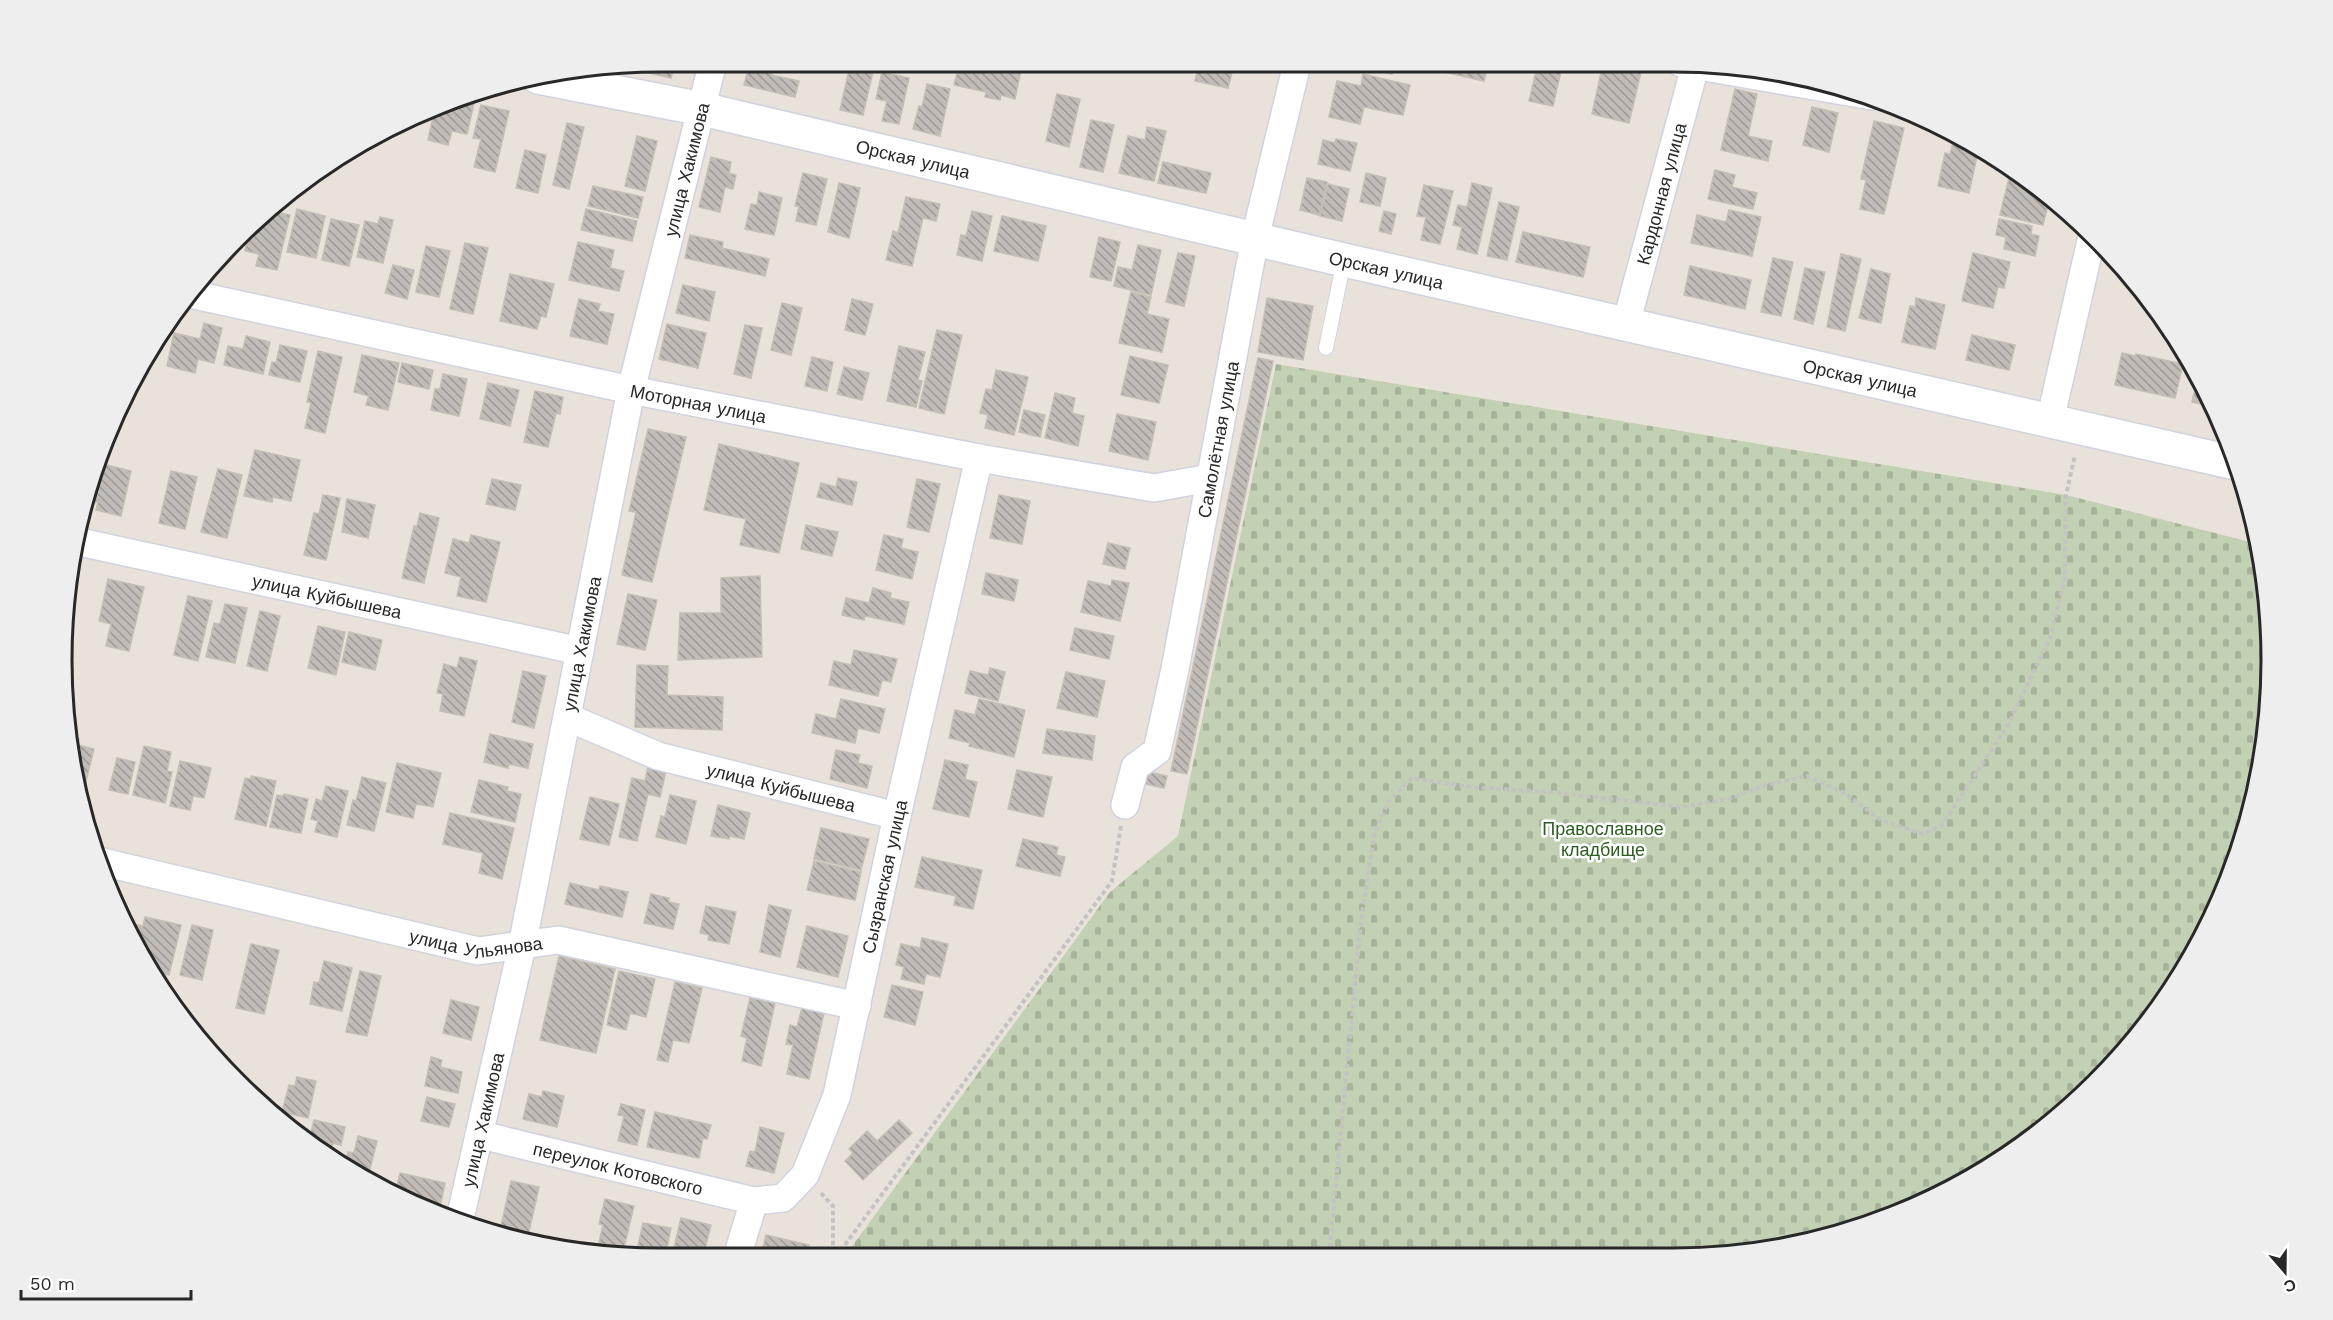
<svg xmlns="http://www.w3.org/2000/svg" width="2333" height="1320" viewBox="0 0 2333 1320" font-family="'Work Sans',sans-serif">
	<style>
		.cemetery { fill: url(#cemetery-stones) }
		.building { fill: url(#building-back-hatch); stroke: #c4beb4; stroke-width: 1.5 }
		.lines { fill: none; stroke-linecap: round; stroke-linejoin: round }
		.lane-casing { stroke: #d0d3df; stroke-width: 16 }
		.street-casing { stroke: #d0d3df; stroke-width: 30 }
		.secondary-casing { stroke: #d0d3df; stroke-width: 36 }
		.path { stroke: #c3c3c3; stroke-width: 4; stroke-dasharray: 4.5 3; stroke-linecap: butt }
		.lane { stroke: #fff; stroke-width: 14 }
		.street { stroke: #fff; stroke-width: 27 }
		.secondary { stroke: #fff; stroke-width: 33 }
		.labels { text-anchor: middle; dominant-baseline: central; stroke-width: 5; stroke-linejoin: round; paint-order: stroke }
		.street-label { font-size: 18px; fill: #282828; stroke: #fff }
		.park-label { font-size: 18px; fill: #2c5d1f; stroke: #fff }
		.rim { fill: none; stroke: #282828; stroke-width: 3 }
	</style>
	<defs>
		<pattern id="cemetery-stones" width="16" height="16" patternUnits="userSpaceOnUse" patternTransform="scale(1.5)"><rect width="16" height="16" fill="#c2d1b3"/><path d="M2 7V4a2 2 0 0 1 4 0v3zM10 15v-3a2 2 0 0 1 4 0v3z" fill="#a7b39a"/></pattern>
		<pattern id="building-back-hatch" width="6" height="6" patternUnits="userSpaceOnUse" patternTransform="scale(1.5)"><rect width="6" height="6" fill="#c1bcb7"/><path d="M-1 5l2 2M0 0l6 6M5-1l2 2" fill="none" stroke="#9d9995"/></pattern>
	</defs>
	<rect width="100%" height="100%" fill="#e9e2da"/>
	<path class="cemetery" d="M1276,364L2066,495L2258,544L2270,621L2266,738L2240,853L2191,960L2096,1083L2005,1158L1866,1227L1751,1253L845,1256L1110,892L1178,836Z"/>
	<path class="building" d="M1538,63H1563L1553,106L1529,101Z
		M1603,63L1641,72L1629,123L1592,114Z
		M1346,64H1394L1392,74Z
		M1427,64H1488L1484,81L1426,68Z
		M959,65H1022L1015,99L1001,95L1000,100L985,97L986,92L954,85Z
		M1199,65H1234L1228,88L1195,81Z
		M646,66H674L671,78L645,72Z
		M749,66H773L771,75L799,81L795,97L744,85Z
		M850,66L874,67L863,115L840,110Z
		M882,72L909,78L899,124L882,121L887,101L876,99Z
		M1363,74L1410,85L1403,115L1364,107L1360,124L1329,117L1337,81L1361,86Z
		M927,84L950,89L940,136L913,129L919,106L922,107Z
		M1735,89L1757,94L1748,136L1772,141L1768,161L1721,150Z
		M1057,94L1080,99L1069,147L1046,141Z
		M455,99L474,103L467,134L452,131L448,145L428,140L435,107Z
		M481,105L509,111L495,172L474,167L481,139L473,138Z
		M1812,107L1838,113L1829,152L1803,145Z
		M1091,120L1114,125L1103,172L1080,167Z
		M1874,121L1904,128L1884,214L1860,209L1866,180L1861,179Z
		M567,123L584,127L569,189L553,185Z
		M1147,127L1166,131L1154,181L1119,173L1128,136L1145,140Z
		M637,136L657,141L645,191L625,186Z
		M1336,139L1357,143L1350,171L1318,164L1323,140L1335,143Z
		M1954,139L1979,147L1969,193L1938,186L1945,153L1950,154Z
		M525,150L546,155L538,193L516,188Z
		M711,157L731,162L729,173L736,175L733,189L725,187L720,212L699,207Z
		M1163,162L1211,173L1206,193L1158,183Z
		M2011,169L2050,197L2043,225L2000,215Z
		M1715,170L1735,175L1732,187L1757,193L1753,209L1708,199Z
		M803,173L827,179L816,225L796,221L799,206H795Z
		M1366,173L1386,178L1380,206L1360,202Z
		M1307,178L1327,182L1319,215L1300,210Z
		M839,183L860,188L849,238L828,232Z
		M1472,183L1492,188L1477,254L1457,249L1462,227L1453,225L1458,205L1467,207Z
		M1328,184L1349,189L1342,221L1320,216Z
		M1424,185L1453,191L1440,244L1421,240L1426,217L1417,216Z
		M593,186L643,197L638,218L588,206Z
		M759,192L782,198L774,235L745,229L751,204L757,205Z
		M906,197L940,204L936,221L923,218L912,266L886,260L893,231L898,233Z
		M1499,202L1519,207L1507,260L1487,256Z
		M297,209L325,216L316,258L287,252Z
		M586,209L637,221L632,241L581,230Z
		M267,210L290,215L277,270L256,266L259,254L245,251L251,224Z
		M1729,210L1761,217L1752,256L1691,243L1697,215L1726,222Z
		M972,211L992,216L982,261L957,255L961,235L966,236Z
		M1384,211L1396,214L1391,234L1379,231Z
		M1002,216L1046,226L1038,261L994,251Z
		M380,217L393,220L383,263L357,257L365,221L378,224Z
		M331,219L359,225L349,266L322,260Z
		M1999,219L2032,226L2031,234L2039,236L2035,256L2004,249L2006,237L1996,235Z
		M1523,232L1590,247L1583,277L1516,262Z
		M690,235L723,242L722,248L769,259L765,276L685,258Z
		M1099,237L1120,242L1111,281L1090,277Z
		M232,242L228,260L220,258Z
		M578,242L614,250L610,268L624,271L619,291L569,280Z
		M465,243L488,248L473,314L450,309Z
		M1138,245L1161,250L1151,295L1114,286L1118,267L1132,270Z
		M426,246L450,251L439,297L416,292Z
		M1178,253L1195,256L1184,306L1166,302Z
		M1973,253L2010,262L2004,288L1998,287L1993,308L1962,301Z
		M1841,254L1861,259L1845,331L1827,327Z
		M1773,258L1793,262L1781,316L1761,312Z
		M393,265L414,270L407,299L385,293Z
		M1690,266L1751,280L1745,309L1684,295Z
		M1805,268L1825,272L1813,324L1794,319Z
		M1871,269L1890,274L1881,323L1859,318Z
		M510,274L554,284L546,317L541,316L537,329L500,321Z
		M683,285L715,292L709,321L676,313Z
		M1131,292L1151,297L1147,314L1169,319L1162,352L1119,343Z
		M1267,298L1313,306L1303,360L1258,352Z
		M1916,298L1945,305L1935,349L1902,342L1910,306L1915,307Z
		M579,299L600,304L598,311L614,314L607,344L570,336Z
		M852,299L873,304L865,335L845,330Z
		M782,303L802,308L791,355L771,350Z
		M204,323L222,328L214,363L198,359L195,373L167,366L174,333L200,339Z
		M667,324L706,333L698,368L659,359Z
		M745,325L762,328L751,378L734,374Z
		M937,330L962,335L944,414L919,408Z
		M1972,335L2015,345L2009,370L1966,360Z
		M246,336L270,342L263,374L224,365L228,346L243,349Z
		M280,345L307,351L300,382L269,375L272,362L276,363Z
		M899,346L925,352L918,380L922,381L916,407L887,401Z
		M318,351L342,357L325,433L305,428L311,403L307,402Z
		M2122,353L2136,356V354L2183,364L2175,398L2115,385Z
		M362,355L399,363L388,410L366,405L369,396L354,392Z
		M1130,356L1168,365L1159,403L1121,395Z
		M812,357L833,362L827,391L805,386Z
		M1258,358L1273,361L1187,774L1171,771Z
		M402,363L433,370L429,389L398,382Z
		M844,367L869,373L862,400L837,394Z
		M996,370L1028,377L1014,435L985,428L988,415L980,413L986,389L992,390Z
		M443,374L467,379L459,416L431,410L435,389H440Z
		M2198,376L2210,396L2214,407L2192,402Z
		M488,383L519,390L510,426L480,419Z
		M535,391L563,397L560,414L556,413L548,447L524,442Z
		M1055,393L1075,398L1072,413L1084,416L1078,446L1045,438Z
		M1024,410L1045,415L1040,437L1019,432Z
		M1117,414L1156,422L1148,460L1109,451Z
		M648,429L686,437L652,582L622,575L636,512L629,511Z
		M719,444L799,463L779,553L740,545L746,519L704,510Z
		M255,450L300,460L291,501L273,497L272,502L244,496Z
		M103,464L131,471L121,516L96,510L98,502H95Z
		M218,469L242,475L227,538L201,532Z
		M171,471L197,477L185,529L159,523Z
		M838,478L857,482L852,505L817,497L821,483L836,487Z
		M492,479L521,485L515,510L486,504Z
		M917,479L940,484L929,532L907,527Z
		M323,495L340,498L326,560L304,555L314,513L319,514Z
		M999,495L1030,501L1022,544L990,538Z
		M347,499L375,505L368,538L342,532Z
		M420,513L439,518L424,583L402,578L414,526H417Z
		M806,525L838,532L832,556L801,549Z
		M471,535L500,542L486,602L457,596L461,577L445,573L453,539L469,543Z
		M884,535L903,539L901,548L918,552L912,579L876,570Z
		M1108,543L1130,548L1125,569L1103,564Z
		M986,573L1018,580L1014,601L982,594Z
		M760,576L762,657L678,660L680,613H721V578Z
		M108,579L144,587L129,651L106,646L111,624L99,621Z
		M1112,580L1129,583L1120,621L1081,612L1088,581L1111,586Z
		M873,588L891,593L890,598L909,602L904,624L865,616L864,620L842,615L846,598L869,603Z
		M628,594L657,600L645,650L617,644Z
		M188,596L212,601L198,661L174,655Z
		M225,604L247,608L235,663L206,657L214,623L220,624Z
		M260,611L280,616L267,671L247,666Z
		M318,626L345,632L336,675L308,668Z
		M1075,628L1114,636L1109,659L1070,650Z
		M349,632L382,640L375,670L342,662Z
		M854,650L897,659L891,682L882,680L878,696L829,685L834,661L851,665Z
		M460,657L477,661L464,716L440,711L443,694L437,693L444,664L457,668Z
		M637,665L668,666L667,695L723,697L722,730L635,727Z
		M990,668L1005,672L998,701L965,693L970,671L988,675Z
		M523,671L546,676L534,728L512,722Z
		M1066,672L1105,681L1097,717L1057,708Z
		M841,699L885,709L879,733L858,728L855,743L812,733L816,714L836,719Z
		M979,699L1025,710L1014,757L969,746L970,743L949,738L955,710L975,715Z
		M1047,729L1095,736L1092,760L1043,753Z
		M490,734L533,744L528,768L509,764L508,768L484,762Z
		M68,736L79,739L78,745L94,749L85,785L75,783Z
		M144,746L171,752L167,771L172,772L165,803L133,795Z
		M836,750L860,755L858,763L872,766L867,788L830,779Z
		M117,758L135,762L128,794L109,790Z
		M945,760L968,765L965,779L977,782L969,817L933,809Z
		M180,761L211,768L204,798L193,796L190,810L170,806Z
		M397,763L441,773L433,807L416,804L413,818L386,812Z
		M648,767L666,771L660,797L648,794L637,841L619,837L632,778L645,781Z
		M1017,770L1052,777L1043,817L1008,809Z
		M1144,771L1167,776L1164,788L1141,783Z
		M251,776L276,781L266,826L235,819L245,778L251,779Z
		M362,777L386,783L374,831L347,825L353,800L356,801Z
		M479,780L508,787L507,791L521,794L515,822L471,812Z
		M326,786L348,791L337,837L315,832L318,821L311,819L316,799L322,801Z
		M284,794L308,799L301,833L270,827L277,795L283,796Z
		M670,795L696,801L686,844L656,837L661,816L665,817Z
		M590,797L619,804L609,845L580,839Z
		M718,805L750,813L744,839L730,836L729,839L711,836Z
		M450,813L514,828L502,879L479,873L483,853L443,844Z
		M821,828L869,839L861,870L814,859Z
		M1023,839L1058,847L1056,855L1065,857L1060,876L1016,866Z
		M922,857L982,870L973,909L954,905L956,896L915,887Z
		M814,861L861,872L855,900L807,890Z
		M570,883L599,890L600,886L628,892L622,917L565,904Z
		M651,894L669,898V902L679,904L673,929L644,923Z
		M769,905L791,910L780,957L760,952Z
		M706,906L736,912L729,944L708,940L709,935L700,933Z
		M145,917L181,925L169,975L149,970L123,922L143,926Z
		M192,925L213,930L202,980L180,975Z
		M807,926L848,936L838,977L797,967Z
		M922,938L948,944L940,977L926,974L924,984L901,979L904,967L896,965L901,944L920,948Z
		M251,944L279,950L264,1014L236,1008Z
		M559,956L615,969L596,1053L540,1040Z
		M324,961L352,968L342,1011L310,1004L314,982L319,983Z
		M360,971L381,976L367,1036L346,1032Z
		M619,971L655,979L646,1017L630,1013L626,1030L607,1025Z
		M675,982L702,988L689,1043L673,1040L668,1062L657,1060Z
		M892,985L923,992L915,1025L884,1017Z
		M750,998L775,1003L761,1066L742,1061L747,1038L741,1036Z
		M451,1000L479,1007L471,1040L443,1033Z
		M802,1008L824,1013L809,1079L787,1074L793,1045L786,1044L790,1025L797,1027Z
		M431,1057L442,1060L440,1067L462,1072L458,1093L425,1086Z
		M297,1077L316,1081L308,1118L282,1112L289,1085L295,1086Z
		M543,1091L564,1096L557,1127L523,1119L529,1094L542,1097Z
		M427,1097L455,1104L449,1127L421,1121Z
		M621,1104L645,1110L637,1145L618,1141L624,1116L618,1115Z
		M655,1112L711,1125L707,1139L703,1138L699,1158L647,1147Z
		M314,1120L345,1127L341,1145L333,1143L330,1157L309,1141Z
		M899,1120L912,1133L863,1180L845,1161L853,1153L849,1149L867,1131L877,1141Z
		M760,1127L784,1133L774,1173L746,1166L750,1151L755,1152Z
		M358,1136L377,1141L367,1181L344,1167L348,1152L354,1153Z
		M400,1173L445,1183L439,1212L395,1194Z
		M511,1181L539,1187L528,1236L500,1230Z
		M605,1199L634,1206L622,1256L597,1251L603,1225L599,1224Z
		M681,1218L711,1225L703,1257H672Z
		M643,1223L671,1228L666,1252L638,1246Z
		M766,1235L809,1245L806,1257H761Z"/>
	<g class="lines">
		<g class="lane-casing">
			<path id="lane" d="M1326,348L1344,260"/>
		</g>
		<g class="street-casing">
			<g id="street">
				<path d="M1681,63L1872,96"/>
				<path id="s1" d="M190,294L631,390L979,458L1154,488L1210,478"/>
				<path id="s2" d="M1626,324L1696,63"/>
				<path d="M2050,421L2092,236"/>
				<path id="s3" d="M75,541L580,651"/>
				<path id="s4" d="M567,717L658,756L897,816"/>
				<path id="s5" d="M1125,805L1135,767L1157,751L1175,669L1255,238L1297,64"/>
				<path id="s6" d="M98,861L478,951L558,940L857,1006"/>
				<path id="s7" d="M481,1135L754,1201"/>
				<path id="s8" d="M459,1223L522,946L631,390L712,66"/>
				<path id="s9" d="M737,1257L754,1201L783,1198L805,1175L837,1095L897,816L979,458"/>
			</g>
		</g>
		<g class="secondary-casing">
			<g id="secondary">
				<path id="s10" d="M538,77L702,109L1344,260L2235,463"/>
			</g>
		</g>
		<path class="path" d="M821,1193L833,1206V1257
			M1329,1255L1362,913L1375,832L1389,801L1412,778L1471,787L1549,792L1681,807L1729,799L1766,785L1807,776L1846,794L1881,820L1923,834L1942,825L2008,725L2050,638L2065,578L2066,495L2075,455
			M836,1257L1112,881L1121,826"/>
		<use href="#lane" class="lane"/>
		<use href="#street" class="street"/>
		<use href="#secondary" class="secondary"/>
	</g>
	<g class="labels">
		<g class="street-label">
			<text stroke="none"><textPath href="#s10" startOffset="384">Орская улица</textPath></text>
			<text stroke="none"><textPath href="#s8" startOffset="1078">улица Хакимова</textPath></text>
			<text stroke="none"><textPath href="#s2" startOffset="135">Кардонная улица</textPath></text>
			<text stroke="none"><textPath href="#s10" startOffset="870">Орская улица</textPath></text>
			<text stroke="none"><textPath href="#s10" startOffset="1356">Орская улица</textPath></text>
			<text stroke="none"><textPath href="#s1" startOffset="520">Моторная улица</textPath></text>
			<text stroke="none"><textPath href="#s5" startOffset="384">Самолётная улица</textPath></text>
			<text stroke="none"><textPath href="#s3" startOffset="258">улица Куйбышева</textPath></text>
			<text stroke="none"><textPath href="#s8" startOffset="592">улица Хакимова</textPath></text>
			<text stroke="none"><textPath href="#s4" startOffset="226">улица Куйбышева</textPath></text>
			<text stroke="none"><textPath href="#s9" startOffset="429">Сызранская улица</textPath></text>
			<text stroke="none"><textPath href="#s6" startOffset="388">улица Ульянова</textPath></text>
			<text stroke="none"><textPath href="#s8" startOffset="106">улица Хакимова</textPath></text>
			<text stroke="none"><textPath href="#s7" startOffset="141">переулок Котовского</textPath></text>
		</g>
		<g class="park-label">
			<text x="1603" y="828">Православное<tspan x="1603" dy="21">кладбище</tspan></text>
		</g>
	</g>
	<path d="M0 0H2333V1320H0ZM660 72H1673A588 588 0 0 1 2261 660V660A588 588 0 0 1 1673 1248H660A588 588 0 0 1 72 660V660A588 588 0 0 1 660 72Z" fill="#eee" fill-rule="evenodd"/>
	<path class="rim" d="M660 72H1673A588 588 0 0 1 2261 660V660A588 588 0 0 1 1673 1248H660A588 588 0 0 1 72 660V660A588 588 0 0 1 660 72Z"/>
	<g transform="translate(2285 1272) rotate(160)" stroke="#ffffff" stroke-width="4.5" paint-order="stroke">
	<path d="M0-4.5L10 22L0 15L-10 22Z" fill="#282828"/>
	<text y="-9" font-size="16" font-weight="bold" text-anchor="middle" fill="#282828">С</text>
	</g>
	<path d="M21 1290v9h170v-9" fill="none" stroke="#282828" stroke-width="3"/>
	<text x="30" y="1290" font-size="18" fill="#282828" stroke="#ffffff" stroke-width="4.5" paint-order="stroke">50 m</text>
</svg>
